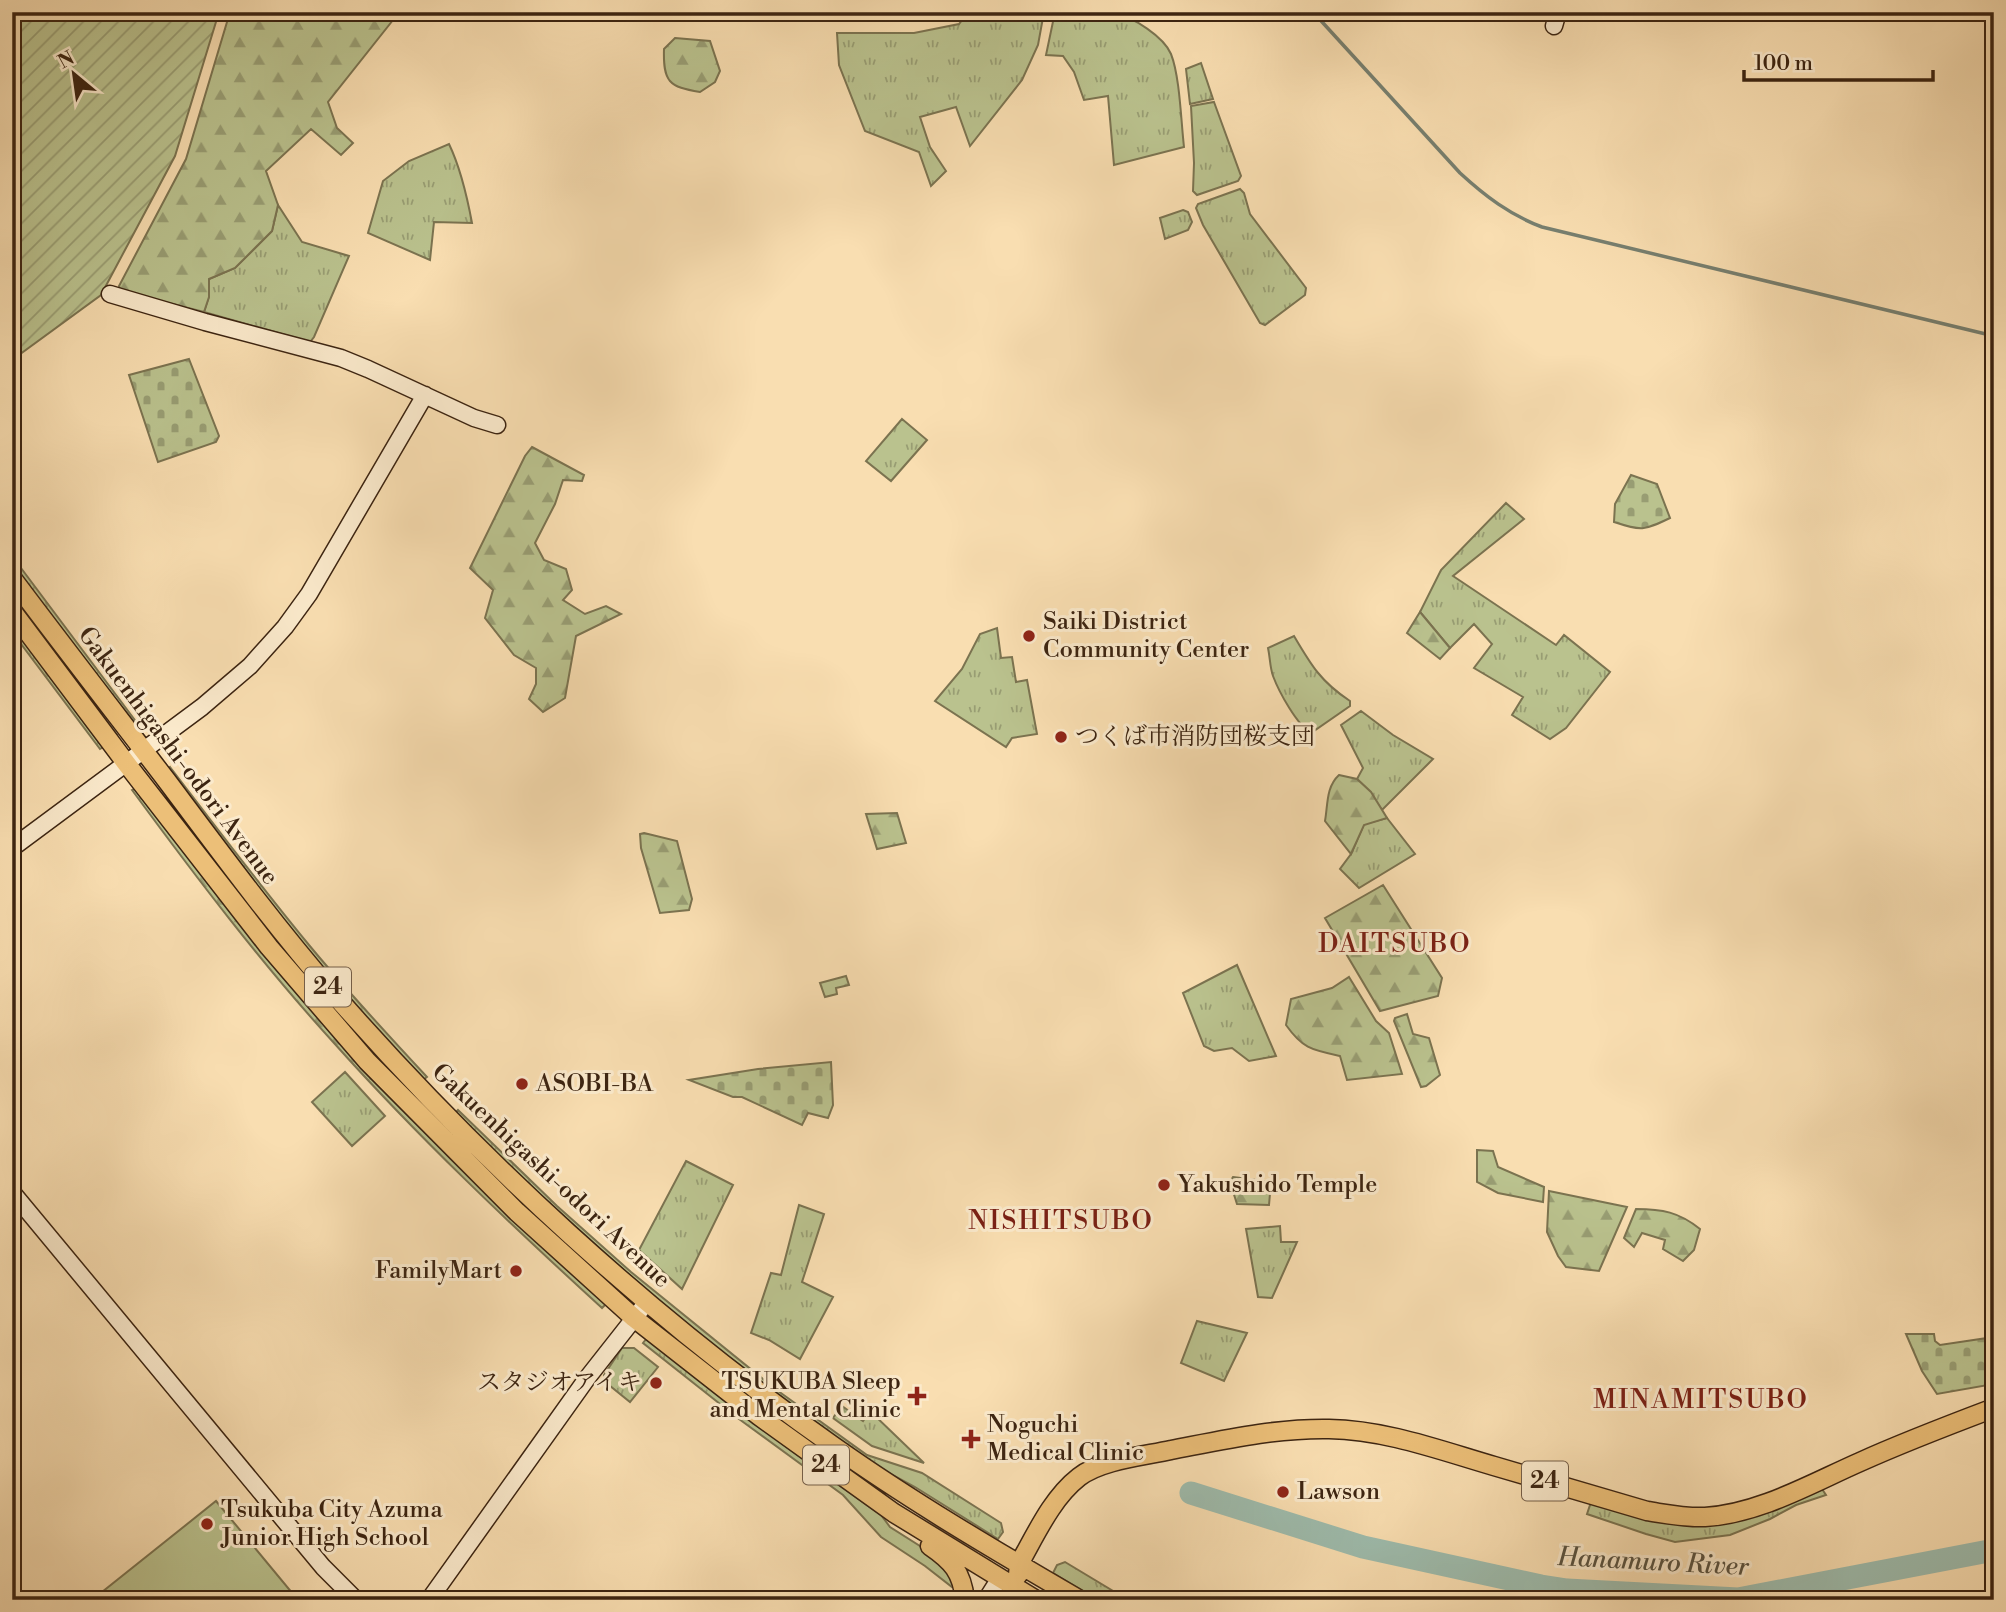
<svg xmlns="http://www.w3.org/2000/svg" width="2006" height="1612" viewBox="0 0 2006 1612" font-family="'Libre Bodoni','Noto Serif JP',serif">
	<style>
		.grass { fill: url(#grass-tufts); stroke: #7b7350; stroke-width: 2 }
		.forest { fill: url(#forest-firs); stroke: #7b7350; stroke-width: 2 }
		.cemetery { fill: url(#cemetery-stones); stroke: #7b7350; stroke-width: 2 }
		.garden { fill: url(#garden-furrows); stroke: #7b7350; stroke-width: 2 }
		.pitch { fill: #bac28e; stroke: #7b7350; stroke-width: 2 }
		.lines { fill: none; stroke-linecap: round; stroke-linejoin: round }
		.stream { stroke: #777f6f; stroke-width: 3.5 }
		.river { stroke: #9ebcad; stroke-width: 23 }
		.secondary-casing { stroke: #3c2411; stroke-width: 19 }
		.primary-casing { stroke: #3c2411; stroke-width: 21 }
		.secondary { stroke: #fbeacc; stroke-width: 16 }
		.primary { stroke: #ecbf78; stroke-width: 18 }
		.poi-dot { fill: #8f2418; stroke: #fbeacc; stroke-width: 2.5 }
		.labels { text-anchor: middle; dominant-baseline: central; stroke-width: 6; stroke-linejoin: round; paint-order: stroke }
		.shield { fill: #fbeacc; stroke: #755f49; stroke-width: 2 }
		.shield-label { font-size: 23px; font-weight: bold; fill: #3c2411 }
		.poi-label { font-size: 24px; fill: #3c2411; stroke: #fbeacc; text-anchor: start }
		.street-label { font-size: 24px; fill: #3c2411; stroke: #fbeacc }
		.neighbourhood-label { font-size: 26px; letter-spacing: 2px; fill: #7a1f14; stroke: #fbeacc }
		.water-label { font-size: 26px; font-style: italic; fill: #595240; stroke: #fbeacc }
	</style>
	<defs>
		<pattern id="grass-tufts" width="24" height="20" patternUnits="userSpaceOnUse" patternTransform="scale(1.75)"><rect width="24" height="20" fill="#bac28e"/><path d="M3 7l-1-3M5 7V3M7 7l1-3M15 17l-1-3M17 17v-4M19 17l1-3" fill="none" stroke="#989d73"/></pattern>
		<pattern id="forest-firs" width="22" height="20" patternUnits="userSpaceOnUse" patternTransform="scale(1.75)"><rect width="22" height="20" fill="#bac28e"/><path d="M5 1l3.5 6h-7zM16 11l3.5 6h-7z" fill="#989d73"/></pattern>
		<pattern id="cemetery-stones" width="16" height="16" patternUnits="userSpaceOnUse" patternTransform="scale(1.75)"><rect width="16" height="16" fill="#bac28e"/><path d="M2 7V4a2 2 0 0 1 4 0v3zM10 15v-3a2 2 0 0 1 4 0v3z" fill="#989d73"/></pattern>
		<pattern id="garden-furrows" width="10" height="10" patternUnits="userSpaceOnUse" patternTransform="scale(1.75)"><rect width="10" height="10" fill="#bac28e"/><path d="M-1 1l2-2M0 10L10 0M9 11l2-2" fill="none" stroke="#989d73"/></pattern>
	</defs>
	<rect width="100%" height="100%" fill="#f9deb1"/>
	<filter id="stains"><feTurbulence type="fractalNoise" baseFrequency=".00286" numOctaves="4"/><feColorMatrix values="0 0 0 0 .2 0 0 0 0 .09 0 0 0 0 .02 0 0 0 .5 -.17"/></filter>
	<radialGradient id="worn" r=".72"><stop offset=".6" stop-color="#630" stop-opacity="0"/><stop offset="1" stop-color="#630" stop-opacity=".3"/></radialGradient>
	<path class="grass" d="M968,12H1044L1038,45L1022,80L970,146L956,107L920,117L930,147L946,171L931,186L919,152L865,131L839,65L837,33H914L959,24Z
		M1055,12C1070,12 1103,9 1115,13C1133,17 1164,37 1171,54C1180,77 1181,122 1184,147L1114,165L1108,96L1084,100L1074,72L1063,56L1046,55Z
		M1201,63L1213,99L1190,104L1186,69Z
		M1214,102L1241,176L1238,181L1197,195L1193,191L1194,163L1191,106Z
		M449,144C461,169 467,196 472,223L434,222L430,260L368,233L383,181L409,161Z
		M1240,189L1244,193L1250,214L1306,288L1305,295L1265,325L1260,323L1203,225L1196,208L1198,204Z
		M278,205L302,242L349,256L314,337L310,342L204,312L209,296V279L235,268L272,231Z
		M1183,210L1188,212L1192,222L1188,230L1165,239L1160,218Z
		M902,419L927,440L891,481L866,461Z
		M1506,503L1524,519L1453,576L1556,645L1564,635L1610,672L1566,728L1550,739L1512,715L1523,697L1474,668L1492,644L1474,624L1450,648L1420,612L1441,570Z
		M12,556L137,723L132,726L12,566Z
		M12,589L62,655L87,695L117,735L115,737L12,599Z
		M12,622L105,746L100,749L12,632Z
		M997,628L1001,658L1012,657L1016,682L1027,680L1037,734L1012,738L1006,747L935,701L962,669L980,634Z
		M1294,636C1311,665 1321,682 1350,701V706L1311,733C1297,725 1279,692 1273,676C1270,668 1270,657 1268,648Z
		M1361,711L1393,735L1433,759L1382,810L1368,790L1357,779L1363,768L1341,725Z
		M170,767C216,827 261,887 309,945C347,991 387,1034 427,1077L422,1081L305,950L166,770Z
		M1387,818L1415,854L1359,888L1340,869L1351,854L1364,824Z
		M1237,965L1276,1056L1249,1061L1232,1048L1214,1051L1204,1046L1183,993Z
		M345,1072L385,1116L352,1146L312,1102Z
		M458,1110L557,1206L631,1272L774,1388L867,1455L922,1473L1001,1523L1003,1532L998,1539L915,1487L863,1459L708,1344L552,1210L454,1114Z
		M686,1161L733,1185L682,1289L639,1250Z
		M799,1205L824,1214L802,1282L833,1297L800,1359L769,1340L751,1333L771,1273L781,1275Z
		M1280,1226L1281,1242H1297L1272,1298L1258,1297L1246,1229Z
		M1197,1321L1247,1333L1224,1381L1181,1363Z
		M647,1338C722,1401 801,1458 881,1515L890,1527L931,1553L937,1558L957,1585L952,1587L925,1566L881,1537L843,1495L739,1419L643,1343Z
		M622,1348H634L658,1367L630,1402L604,1381V1375Z
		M842,1406L863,1421L870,1411L924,1463L872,1446L833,1418Z
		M1822,1489L1826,1495L1796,1505L1770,1519L1730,1535L1675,1542L1646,1534L1587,1514L1591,1502L1661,1520Z
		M1065,1562L1128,1600H1098L1053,1573L1057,1565Z"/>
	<path class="forest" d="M230,12H382L393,20L328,102L337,128L353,143L341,155L311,129L266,171L278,205L272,231L235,268L209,279V297L204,312L121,291L119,286L186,159Z
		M675,38L710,41L720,71L715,82L700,92C669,87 663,82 664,49Z
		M532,447L584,475L582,481L563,480L555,504L535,543L544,560L566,569L572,590L563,600L585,614L606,606L621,614L576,636L565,698L543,712L529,699L536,684V668L514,655L485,618L493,590L470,568L525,456Z
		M1420,612L1450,648L1440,659L1407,633Z
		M1339,775L1357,779L1371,792L1387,818L1364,825L1351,854L1325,821C1328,804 1326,787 1339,775Z
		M136,788L338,1039L450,1158L499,1206L606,1304L602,1308C509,1223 418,1137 334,1043C261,963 196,877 132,790Z
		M897,813L906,843L877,849L866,814Z
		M644,833L677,841L692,899L689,910L660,913L641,848L640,834Z
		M1383,885L1442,978L1438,996L1380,1011L1325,918Z
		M1349,977L1376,1021L1389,1033L1402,1074L1347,1080L1340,1056C1312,1050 1303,1049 1286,1025L1291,999L1332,988Z
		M1407,1014L1413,1034L1429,1038L1440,1075L1426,1086L1421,1087L1394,1021L1395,1018Z
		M1477,1150L1493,1151L1498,1167L1544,1187L1543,1202L1498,1193L1477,1182Z
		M1233,1177L1271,1182L1269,1205L1237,1204L1230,1182Z
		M1549,1191L1627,1207L1599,1271L1566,1267L1558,1256L1547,1232Z
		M1636,1209C1662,1209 1679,1212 1700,1229L1694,1250L1683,1261L1663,1249L1665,1240L1642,1233L1634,1247L1624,1238Z"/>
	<path class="cemetery" d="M189,359L219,436L216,442L158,462L129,375Z
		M1631,475L1657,484L1670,518C1643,531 1642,531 1614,522L1615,504Z
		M846,976L849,985L836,988L837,994L825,997L820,983Z
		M831,1062L833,1105L828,1118L808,1113L802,1125L742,1097H733L689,1080L758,1069Z
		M1906,1334H1934L1935,1341L1940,1345L1994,1337V1384L1937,1394L1922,1371Z"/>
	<path class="garden" d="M12,12H219L175,156L101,295L12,360Z"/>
	<path class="pitch" d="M216,1501L298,1600H92Z"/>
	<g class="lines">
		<path class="stream" d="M1313,12L1460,173C1485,196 1510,215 1542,227L1994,336"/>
		<path class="river" d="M1191,1493L1363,1547L1541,1586L1567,1590L1738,1599L1994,1550"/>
		<g class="secondary-casing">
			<path id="secondary" d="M1554,26L1558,12
				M110,294L205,322L341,358L368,369L474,418L497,425
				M12,848L202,707L250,666L267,647L285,627L309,594L425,395
				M12,1192L323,1567L356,1600
				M429,1600L588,1377L647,1302
				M986,1600L1000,1578"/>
		</g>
		<g class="primary-casing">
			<path id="primary" d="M12,578C63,646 115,713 167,781C221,853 274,925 333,993C479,1160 650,1317 832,1445C911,1501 996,1551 1080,1600
				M12,611L126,763L269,947L367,1061L517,1212L634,1318L759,1416L894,1513L1036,1600
				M930,1546C952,1561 962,1572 965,1600
				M1018,1575L1019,1564C1036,1534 1052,1498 1079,1477C1101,1460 1144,1456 1171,1450C1223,1440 1275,1428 1329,1429C1386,1430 1439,1450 1494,1466C1545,1481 1596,1496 1647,1511C1667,1514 1686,1518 1705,1517C1759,1514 1812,1483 1860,1462C1904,1442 1949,1425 1994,1408"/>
		</g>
		<use href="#secondary" class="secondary"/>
		<use href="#primary" class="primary"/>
	</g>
	<g class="poi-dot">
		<circle cx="1029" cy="636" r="7"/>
		<circle cx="1061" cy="737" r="7"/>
		<circle cx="522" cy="1084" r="7"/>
		<circle cx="1164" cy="1185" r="7"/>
		<circle cx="516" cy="1271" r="7"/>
		<circle cx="656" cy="1383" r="7"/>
		<path d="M913.5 1385.5h7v7h7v7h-7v7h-7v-7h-7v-7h7z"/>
		<path d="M967.5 1428.5h7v7h7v7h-7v7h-7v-7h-7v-7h7z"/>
		<circle cx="1283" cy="1492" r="7"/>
		<circle cx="207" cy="1524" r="7"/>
	</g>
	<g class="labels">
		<g class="shield">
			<rect x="305" y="967.5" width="46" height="39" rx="5"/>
			<rect x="803" y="1445.5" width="46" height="39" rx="5"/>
			<rect x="1522" y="1461.5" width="46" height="39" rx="5"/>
		</g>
		<g class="shield-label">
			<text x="328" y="987">24</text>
			<text x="826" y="1465">24</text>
			<text x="1545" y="1481">24</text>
		</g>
		<g class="poi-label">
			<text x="1043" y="622">Saiki District<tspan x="1043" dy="28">Community Center</tspan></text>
			<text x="1075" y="737">つくば市消防団桜支団</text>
			<text x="536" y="1084">ASOBI-BA</text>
			<text x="1178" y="1185">Yakushido Temple</text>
			<text x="502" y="1271" text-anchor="end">FamilyMart</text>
			<text x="901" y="1382" text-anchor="end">TSUKUBA Sleep<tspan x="901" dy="28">and Mental Clinic</tspan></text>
			<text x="642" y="1383" text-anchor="end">スタジオアイキ</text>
			<text x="987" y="1425">Noguchi<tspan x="987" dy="28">Medical Clinic</tspan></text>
			<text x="1297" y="1492">Lawson</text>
			<text x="221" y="1510">Tsukuba City Azuma<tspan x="221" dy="28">Junior High School</tspan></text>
		</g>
		<g class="street-label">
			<text transform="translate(178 756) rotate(53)">Gakuenhigashi-odori Avenue</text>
			<text transform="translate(551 1176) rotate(43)">Gakuenhigashi-odori Avenue</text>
		</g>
		<g class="neighbourhood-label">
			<text x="1395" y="944">DAITSUBO</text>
			<text x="1061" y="1221">NISHITSUBO</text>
			<text x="1701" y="1400">MINAMITSUBO</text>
		</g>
		<g class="water-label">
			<text transform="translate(1653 1562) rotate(3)">Hanamuro River</text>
		</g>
	</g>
	<rect width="2006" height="1612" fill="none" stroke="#f9deb1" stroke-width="42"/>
	<rect x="14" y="14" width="1978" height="1584" fill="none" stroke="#3c2411" stroke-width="3.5"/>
	<rect x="21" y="21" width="1964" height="1570" fill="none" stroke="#3c2411" stroke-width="2"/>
	<g transform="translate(74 74) rotate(331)" stroke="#fbeacc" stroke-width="5" paint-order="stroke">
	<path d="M0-5L12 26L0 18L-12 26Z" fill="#3c2411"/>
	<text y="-10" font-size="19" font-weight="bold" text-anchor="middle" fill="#3c2411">N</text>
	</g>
	<path d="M1744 70v10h189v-10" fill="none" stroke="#3c2411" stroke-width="3.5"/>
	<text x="1754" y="70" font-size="21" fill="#3c2411" stroke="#fbeacc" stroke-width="5" paint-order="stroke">100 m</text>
	<rect width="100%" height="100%" filter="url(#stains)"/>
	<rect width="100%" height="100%" fill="url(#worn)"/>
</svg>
